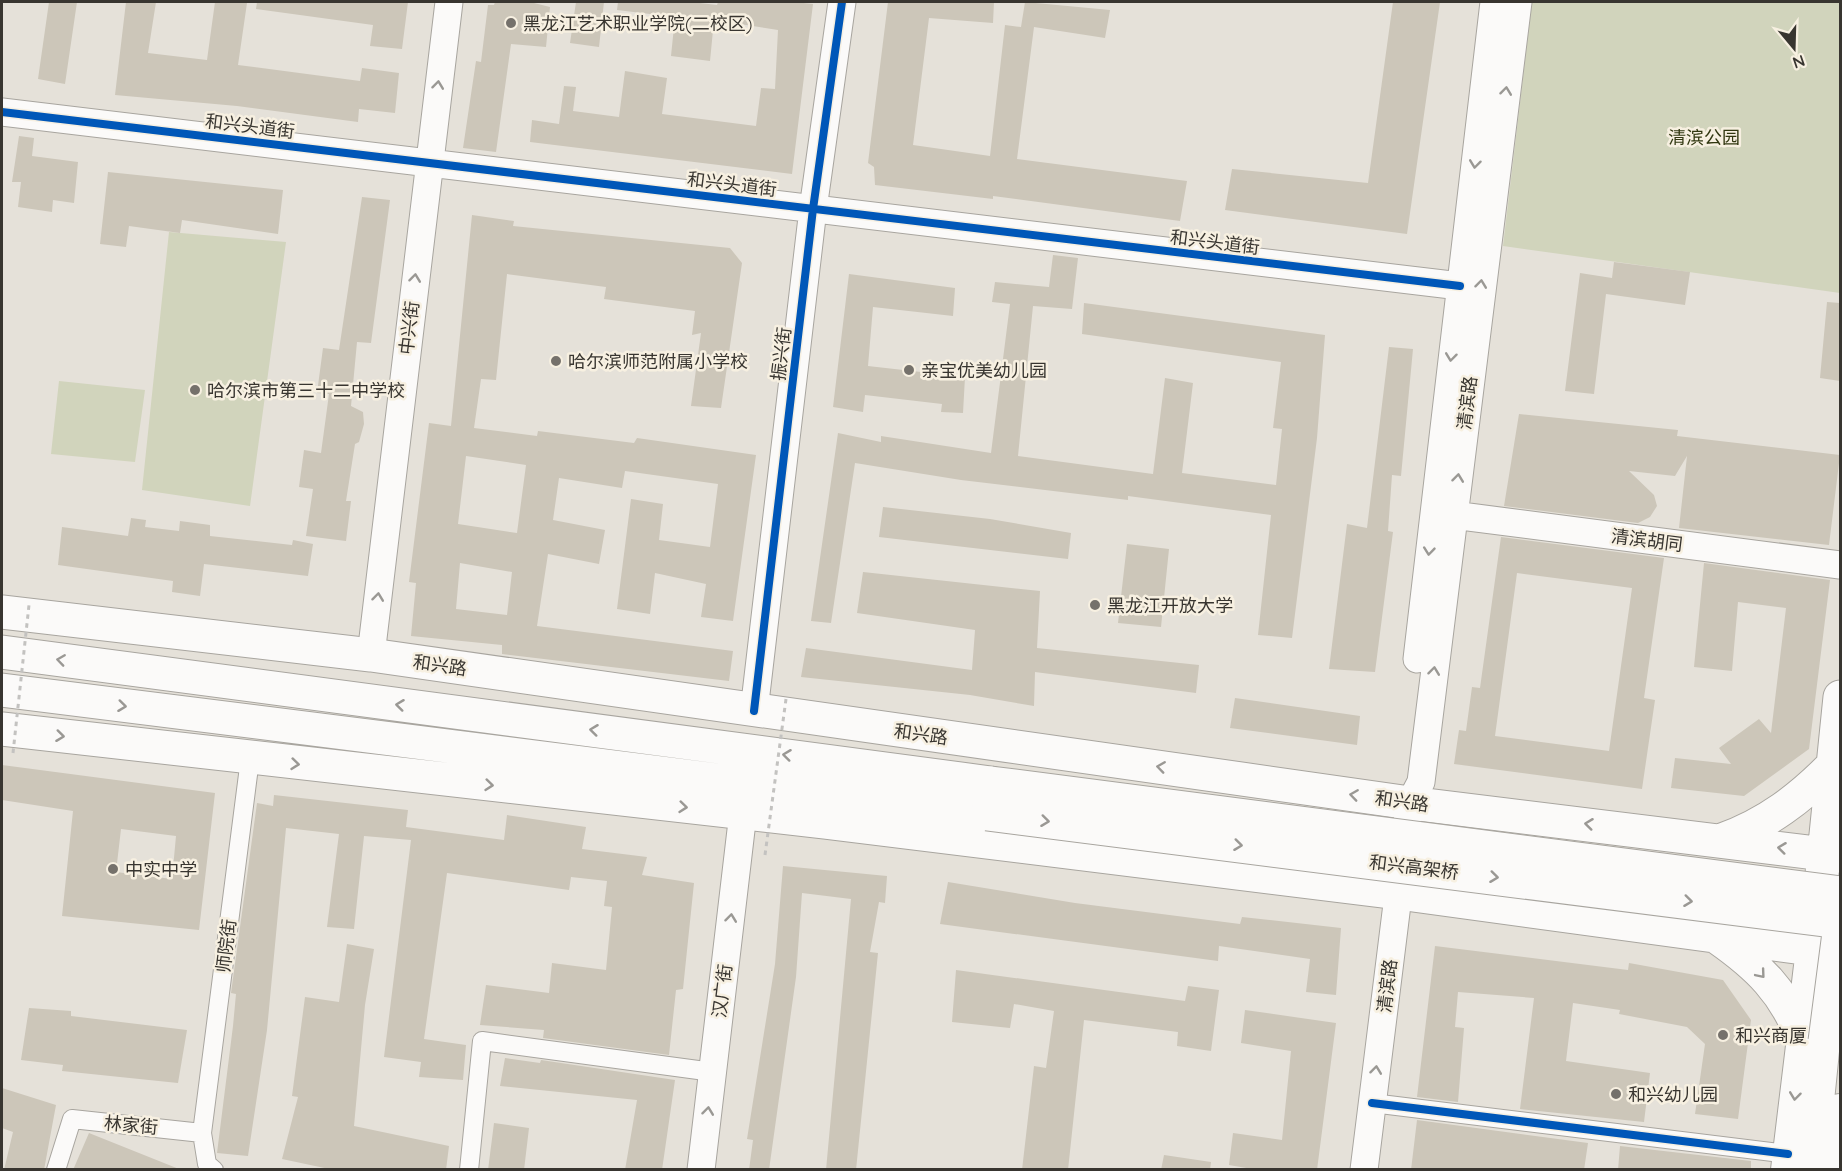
<svg xmlns="http://www.w3.org/2000/svg" width="1842" height="1171" viewBox="0 0 1842 1171" font-family="Quicksand,'Noto Sans SC',sans-serif">
	<style>
		.green { fill: #d1d4bc }
		.building { fill: #ccc6b9; fill-rule: evenodd }
		.lines { fill: none; stroke-linecap: round; stroke-linejoin: round }
		.street-casing { stroke: #a8a59f; stroke-width: 20 }
		.secondary-casing { stroke: #a8a59f; stroke-width: 29 }
		.primary-casing { stroke: #a8a59f; stroke-width: 32 }
		.highway-casing { stroke: #a8a59f; stroke-width: 35 }
		.street { stroke: #fbfaf9; stroke-width: 18 }
		.secondary { stroke: #fbfaf9; stroke-width: 27 }
		.primary { stroke: #fbfaf9; stroke-width: 30 }
		.highway { stroke: #fbfaf9; stroke-width: 33 }
		.highway-bridge-casing { stroke: #a8a59f; stroke-width: 35; stroke-linecap: butt }
		.path-bridge { stroke: #c3c2c0; stroke-width: 3; stroke-dasharray: 4.5 4.5; stroke-linecap: butt }
		.highway-bridge { stroke: #fbfaf9; stroke-width: 33 }
		.cycleway-casing { stroke: #f7f0e1; stroke-width: 11 }
		.cycleway { stroke: #0057b8; stroke-width: 8 }
		.oneway { stroke: #9a9894 }
		.poi-dot { fill: #75716b; stroke: #f7f0e1; stroke-width: 2 }
		.labels { text-anchor: middle; dominant-baseline: central; stroke-width: 5; stroke-linejoin: round; paint-order: stroke }
		.poi-label { font-size: 18px; fill: #383530; stroke: #f7f0e1; text-anchor: start }
		.street-label { font-size: 18px; fill: #383530; stroke: #f7f0e1 }
		.park-label { font-size: 18px; fill: #313710; stroke: #f7f0e1 }
	</style>
	<rect width="100%" height="100%" fill="#e5e1d9"/>
	<path class="green" d="M1532,2H1840V293L1503,246Z
		M169,232L286,242L250,506L142,490Z
		M59,381L145,390L135,462L51,454Z"/>
	<path class="building" d="M49,2H77L65,84L38,79Z
		M126,2H156L148,53L207,60L215,2L247,3L238,65L360,81L362,68L399,73L395,113L359,109L358,122L237,106L115,95Z
		M257,2H408L402,49L370,46L373,25L256,9Z
		M495,2H530L550,7L546,47L511,44L496,152L463,148L476,61L481,62L488,5H494Z
		M576,2H604L599,47L570,43Z
		M618,2H691L717,5L718,2H794L813,4L792,174L530,142L532,120L559,124L564,86L576,87L573,111L619,117L625,71L667,78L662,114L756,126L761,88L775,89L778,30L714,20L710,61L671,56L675,17L617,10Z
		M888,2H994L993,23L929,18L913,145L990,156L1005,25L1021,27L1025,2L1110,10L1105,38L1034,27L1017,159L1187,181L1180,221L993,196V199L875,185L874,167L868,163Z
		M1393,2H1440L1407,234L1225,210L1232,169L1368,183Z
		M19,136L34,138L32,156L78,162L74,203L53,200L52,212L18,207L21,182H12Z
		M108,172L283,190L278,234L182,220L180,233L129,226L126,247L100,244Z
		M362,197L390,200L371,343L357,342L351,406L363,412L364,424L359,442L355,444L346,501H351L346,541L306,536L313,489L299,487L304,450L321,453L329,394L317,393L323,348L339,350Z
		M472,215L514,221L513,226L730,248L742,263L721,408L691,406L701,333L692,335L695,311L604,299L606,287L507,274L496,380L481,379L474,428L537,436L538,431L634,443L637,438L756,455L733,621L701,617L706,584L655,573L650,614L617,609L631,499L663,504L659,540L710,547L718,484L625,471L622,488L559,478L553,520L605,530L599,564L548,554L537,626L733,651L729,681L502,654V645L411,636L416,583L409,582L429,423L451,426ZM466,456L526,465L517,533L458,524ZM460,563L512,572L507,615L456,609Z
		M1053,255L1078,258L1072,309L1033,306L1018,456L1153,474L1165,378L1193,383L1182,473L1276,485L1282,429L1273,428L1281,362L1082,334L1084,303L1325,335L1317,438L1292,638L1258,635L1271,515L1128,496V500L961,480L855,463L831,623L811,621L838,433L881,442V436L991,453L1010,304L992,302L995,282L1049,287Z
		M1614,262L1690,272L1685,305L1606,294L1594,394L1565,391L1580,273L1612,278Z
		M849,274L955,288L953,316L873,307L868,366L965,377L963,413L941,412L942,404L865,395L863,412L833,407Z
		M1827,302L1840,303V381L1820,378Z
		M1389,347L1413,349L1401,476L1392,475L1388,531L1393,532L1375,672L1329,669L1347,524L1367,528Z
		M1519,414L1678,430L1677,436L1840,455L1829,545L1679,528L1687,456L1675,476L1629,471L1654,495L1657,506L1650,517L1638,523L1504,506Z
		M883,507L990,519L1071,533L1068,559L879,537Z
		M131,518L146,520L145,527L179,531L180,521L210,525V536L292,545L293,540L313,544L308,576L204,564L200,596L172,592L173,581L58,565L62,527L128,536Z
		M1501,537L1664,558L1644,698L1655,700L1642,789L1454,764L1459,730L1466,731L1472,687L1480,688ZM1517,573L1632,588L1609,751L1495,736Z
		M1127,544L1169,549L1161,627L1118,623Z
		M1704,563L1830,580L1809,749L1744,796L1671,788L1675,758L1731,764L1719,748L1759,719L1771,733L1786,608L1738,602L1732,671L1694,667Z
		M863,572L1040,591L1037,648L1199,665L1196,693L1035,672L1034,706L970,695L801,677L806,648L972,670L975,630L857,613Z
		M1235,698L1360,716L1357,745L1230,728Z
		M2,765L215,793L199,930L62,916L73,811L2,800ZM121,829L176,836L172,879L116,872Z
		M274,795L408,810L406,827L504,840L507,815L586,827L582,849L647,857L642,875L694,883L683,989L676,990L669,1055L543,1038L544,1030L480,1025L486,985L549,993L552,963L606,970L612,907L604,906L607,881L571,877L569,890L447,873L424,1039L466,1045L463,1080L419,1077L421,1062L384,1057L411,840L364,836L354,929L327,927L339,834L286,828L267,1030L248,1156L217,1153L233,1026L236,994L231,993L257,803L273,806Z
		M783,866L887,876L885,903L879,902L870,952L878,953L856,1170H826L851,899L802,893L796,977L769,1170H749L753,1140L747,1139L775,964Z
		M948,882L1075,903L1240,924L1242,917L1341,928L1336,995L1306,992L1310,959L1219,946L1218,961L940,924Z
		M347,944L374,949L365,1005L354,1126L449,1146L446,1170H334L282,1159L298,1097L292,1096L305,997L339,1002Z
		M1435,946L1628,970L1629,963L1723,980L1751,1020L1738,1119L1695,1114L1705,1044L1687,1027L1619,1014L1620,1010L1573,1003L1566,1061L1650,1073L1644,1122L1520,1109L1534,998L1458,992L1455,1027L1464,1028L1458,1102L1417,1097Z
		M956,970L1185,1001L1188,986L1219,990L1211,1051L1177,1046L1178,1032L1084,1020L1068,1170H1022L1034,1066L1046,1068L1054,1011L1014,1004L1010,1028L952,1022Z
		M29,1008L71,1011V1016L187,1030L178,1083L62,1071L63,1065L21,1060Z
		M1245,1010L1336,1023L1317,1170H1258L1229,1165L1233,1133L1282,1140L1291,1051L1241,1043Z
		M505,1058L540,1063L541,1060L675,1080L662,1170H625L637,1100L500,1086Z
		M2,1088L56,1105L44,1170H4L13,1132L2,1128Z
		M1417,1120L1588,1143L1584,1170H1411Z
		M494,1123L529,1128L524,1170H488Z
		M89,1133L179,1169V1170H73Z
		M1620,1146L1751,1161V1170H1618Z
		M1164,1155L1211,1162L1210,1170H1161Z"/>
	<g class="lines">
		<g class="street-casing">
			<path id="street" d="M1372,1103L1788,1154
				M202,1133L250,759
				M56,1170L72,1119L202,1133L207,1164L214,1170
				M469,1170L482,1041L713,1072"/>
		</g>
		<g class="secondary-casing">
			<path id="secondary" d="M2,112L1460,286
				M1453,515L1840,565
				M371,655L449,2
				M1417,659L1494,2
				M754,711L813,209L842,2
				M1407,822L1410,803L1421,782L1518,2
				M701,1170L743,813
				M1364,1170L1401,872"/>
		</g>
		<g class="primary-casing">
			<path id="primary" d="M1786,1170L1802,1038
				M1812,1170L1825,1041
				M1834,1170L1840,1109"/>
		</g>
		<g class="highway-casing">
			<path id="highway" d="M2,612L371,655L1410,803L1840,856
				M2,652L991,783
				M2,690L987,814
				M2,729L825,822L1398,893L1840,953
				M1722,840C1767,824 1801,798 1834,764
				M1822,874L1840,697
				M1718,938C1758,966 1785,992 1802,1038
				M1802,1038L1815,928"/>
		</g>
		<use href="#street" class="street"/>
		<use href="#secondary" class="secondary"/>
		<use href="#primary" class="primary"/>
		<use href="#highway" class="highway"/>
		<g class="highway-bridge-casing">
			<path id="highway-bridge" d="M991,783L1840,893
				M987,814L1840,922
				M1825,1041L1840,925"/>
		</g>
		<path class="path-bridge" d="M13,753L29,605
			M765,855L786,699"/>
		<use href="#highway-bridge" class="highway-bridge"/>
		<g class="cycleway-casing">
			<path id="cycleway" d="M2,112L1460,286
				M754,711L813,209L842,2
				M1372,1103L1788,1154"/>
		</g>
		<use href="#cycleway" class="cycleway"/>
	</g>
	<defs><path id="oneway-chevron" d="M-2-3.5L2.5 0L-2 3.5" fill="none" stroke-width="1.6" stroke-linecap="round" stroke-linejoin="round" transform="scale(1.5)"/></defs>
	<g class="oneway">
		<use href="#oneway-chevron" transform="translate(438 85) rotate(-83)"/>
		<use href="#oneway-chevron" transform="translate(1506 91) rotate(-83)"/>
		<use href="#oneway-chevron" transform="translate(1475 164) rotate(97)"/>
		<use href="#oneway-chevron" transform="translate(415 278) rotate(-83)"/>
		<use href="#oneway-chevron" transform="translate(1481 284) rotate(-83)"/>
		<use href="#oneway-chevron" transform="translate(1451 357) rotate(97)"/>
		<use href="#oneway-chevron" transform="translate(1458 478) rotate(-83)"/>
		<use href="#oneway-chevron" transform="translate(1429 551) rotate(96)"/>
		<use href="#oneway-chevron" transform="translate(378 597) rotate(-83)"/>
		<use href="#oneway-chevron" transform="translate(61 660) rotate(-172)"/>
		<use href="#oneway-chevron" transform="translate(1434 671) rotate(-83)"/>
		<use href="#oneway-chevron" transform="translate(400 705) rotate(-173)"/>
		<use href="#oneway-chevron" transform="translate(122 706) rotate(7)"/>
		<use href="#oneway-chevron" transform="translate(594 730) rotate(-173)"/>
		<use href="#oneway-chevron" transform="translate(60 736) rotate(7)"/>
		<use href="#oneway-chevron" transform="translate(787 755) rotate(-173)"/>
		<use href="#oneway-chevron" transform="translate(295 764) rotate(6)"/>
		<use href="#oneway-chevron" transform="translate(1161 767) rotate(-172)"/>
		<use href="#oneway-chevron" transform="translate(489 785) rotate(6)"/>
		<use href="#oneway-chevron" transform="translate(1354 795) rotate(-172)"/>
		<use href="#oneway-chevron" transform="translate(683 807) rotate(6)"/>
		<use href="#oneway-chevron" transform="translate(1045 821) rotate(7)"/>
		<use href="#oneway-chevron" transform="translate(1589 824) rotate(-173)"/>
		<use href="#oneway-chevron" transform="translate(1238 845) rotate(7)"/>
		<use href="#oneway-chevron" transform="translate(1782 848) rotate(-173)"/>
		<use href="#oneway-chevron" transform="translate(1494 877) rotate(7)"/>
		<use href="#oneway-chevron" transform="translate(1688 901) rotate(7)"/>
		<use href="#oneway-chevron" transform="translate(731 918) rotate(-83)"/>
		<use href="#oneway-chevron" transform="translate(1761 974) rotate(50)"/>
		<use href="#oneway-chevron" transform="translate(1376 1070) rotate(-83)"/>
		<use href="#oneway-chevron" transform="translate(1795 1096) rotate(97)"/>
		<use href="#oneway-chevron" transform="translate(708 1111) rotate(-83)"/>
	</g>
	<g class="poi-dot">
		<circle cx="511" cy="23" r="6"/>
		<circle cx="556" cy="361" r="6"/>
		<circle cx="909" cy="370" r="6"/>
		<circle cx="195" cy="390" r="6"/>
		<circle cx="1095" cy="605" r="6"/>
		<circle cx="113" cy="869" r="6"/>
		<circle cx="1723" cy="1035" r="6"/>
		<circle cx="1616" cy="1094" r="6"/>
	</g>
	<g class="labels">
		<g class="poi-label">
			<text x="523" y="23">黑龙江艺术职业学院(二校区)</text>
			<text x="568" y="361">哈尔滨师范附属小学校</text>
			<text x="921" y="370">亲宝优美幼儿园</text>
			<text x="207" y="390">哈尔滨市第三十二中学校</text>
			<text x="1107" y="605">黑龙江开放大学</text>
			<text x="125" y="869">中实中学</text>
			<text x="1735" y="1035">和兴商厦</text>
			<text x="1628" y="1094">和兴幼儿园</text>
		</g>
		<g class="street-label">
			<text transform="translate(250 126) rotate(7)">和兴头道街</text>
			<text transform="translate(732 184) rotate(7)">和兴头道街</text>
			<text transform="translate(1215 242) rotate(7)">和兴头道街</text>
			<text transform="translate(409 328) rotate(-83)">中兴街</text>
			<text transform="translate(781 354) rotate(-83)">振兴街</text>
			<text transform="translate(1467 403) rotate(-83)">清滨路</text>
			<text transform="translate(1647 540) rotate(7)">清滨胡同</text>
			<text transform="translate(440 665) rotate(8)">和兴路</text>
			<text transform="translate(921 734) rotate(8)">和兴路</text>
			<text transform="translate(1402 801) rotate(8)">和兴路</text>
			<text transform="translate(1414 867) rotate(7)">和兴高架桥</text>
			<text transform="translate(226 946) rotate(-83)">师院街</text>
			<text transform="translate(1387 986) rotate(-83)">清滨路</text>
			<text transform="translate(722 991) rotate(-83)">汉广街</text>
			<text transform="translate(131 1125) rotate(5)">林家街</text>
		</g>
		<g class="park-label">
			<text x="1704" y="137">清滨公园</text>
		</g>
	</g>
	<rect width="1842" height="1171" fill="none" stroke="#383530" stroke-width="6"/>
	<g transform="translate(1794 48) rotate(161)" stroke="#f7f0e1" stroke-width="4.5" paint-order="stroke">
	<path d="M0-4.5L10 22L0 15L-10 22Z" fill="#383530"/>
	<text y="-9" font-size="16" font-weight="bold" text-anchor="middle" fill="#383530">N</text>
	</g>
</svg>
